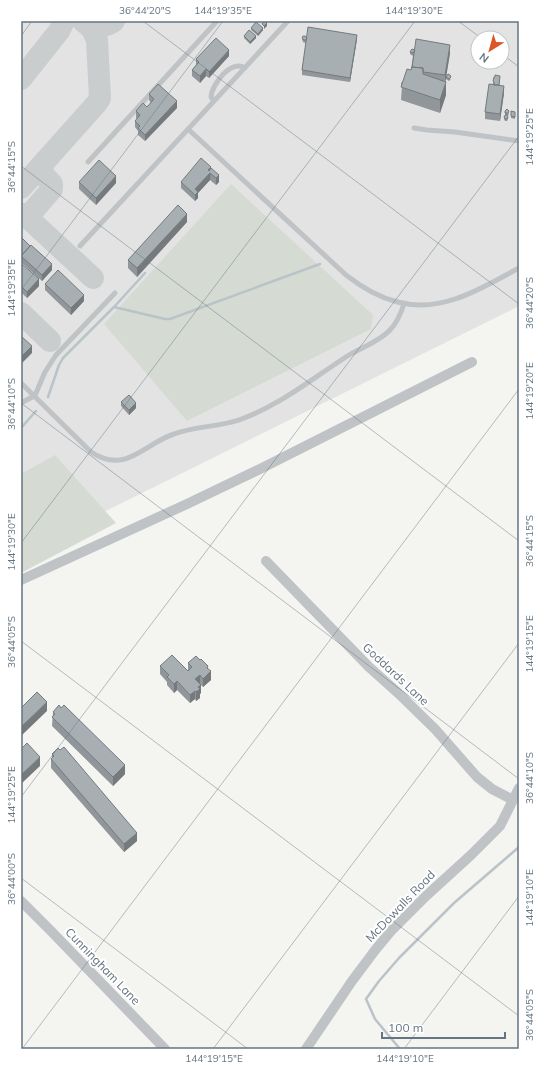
<svg xmlns="http://www.w3.org/2000/svg" width="540" height="1070" viewBox="0 0 540 1070" font-family="Mulish,sans-serif">
	<style>
		.built { fill: #e2e3e2; fill-rule: evenodd }
		.green { fill: #d5dbd2 }
		.lines { fill: none; stroke-linecap: round; stroke-linejoin: round }
		.stream { stroke: #b9c3c8; stroke-width: 2.5 }
		.taxiway { stroke: #cacdce; stroke-width: 22 }
		.service { stroke: #bfc3c6; stroke-width: 5 }
		.minor { stroke: #bfc3c6; stroke-width: 10 }
		.wall { fill: #90969a }
		.shaded-wall { fill: #757a7d }
		.building { fill: #a7afb3; stroke: #757a7d }
		.ticks { fill: none; stroke: #647481; stroke-width: 1; stroke-opacity: 0.45 }
		.labels { text-anchor: middle; dominant-baseline: central; stroke-width: 4; stroke-linejoin: round; paint-order: stroke }
		.street-label { font-size: 12px; fill: #647481; stroke: #fff }
		.neatline { fill: none; stroke: #647481; stroke-width: 1.5 }
		.ticks-label { font-size: 10px; text-anchor: middle; fill: #647481 }
	</style>
	<rect width="100%" height="100%" fill="#f4f4f1"/>
	<path class="built" d="M21,21H519V306L21,553ZM478,38H502V62H478Z"/>
	<path class="green" d="M231,184L373,315L371,329L187,421L104,324Z
		M55,455L116,523L21,573V474Z"/>
	<g class="lines">
		<path class="stream" d="M114,307L165,319H170L320,264
			M48,397L59,365L63,358L114,307L145,273
			M21,428L36,411
			M400,1049L375,1019L366,999L379,981L399,958L454,903L519,847"/>
		<path class="taxiway" d="M84,22C94,28 105,28 114,21
			M21,79L59,31L64,21
			M21,188L97,103L100,98L97,40L92,29L83,21
			M21,214H27L32,212L52,189V184C45,176 39,173 45,161
			M22,214L27,217L93,278
			M21,313L50,341"/>
		<path class="service" d="M214,101L211,97C212,84 231,59 245,68
			M414,128L427,130L455,132L519,141
			M188,129L346,275C379,301 414,313 455,299C477,292 498,279 519,268
			M88,162L217,21
			M80,246L288,21
			M21,383L91,452C126,475 143,444 174,434C195,426 218,427 239,420C279,406 313,378 349,355C362,347 379,342 390,330C397,323 401,313 404,304
			M21,403L34,396L36,393L45,372L56,355L115,293"/>
		<path class="minor" d="M266,561L369,667L398,693L435,729L477,777L492,789L513,800
			M21,580L187,504L260,469L472,362
			M21,901L51,931L165,1049
			M306,1049L352,981L376,949L391,931L426,896L471,855L500,826L519,788"/>
	</g>
	<path class="wall" d="M251,28L263,30L258,36L251,30Z
		M244,36L256,38L250,44L244,38Z
		M302,38L357,39L350,82L302,75V70L306,42L304,43L302,40Z
		M415,50L450,53L446,77L451,79L449,81L446,79V78L445,82L446,95L440,113L401,100L402,86L401,85V83L403,81L411,70L413,56L410,54V52Z
		M229,56L209,78L206,76L200,83L192,76V70L196,65V59Z
		M500,78L499,85L504,93L500,121L485,119V112L494,85V84H493V81Z
		M149,94L177,108L145,141L138,135V131L135,127V121L137,119L136,118V111L147,107L151,103L149,100Z
		M505,111L509,113L508,116V119L507,121H505L504,119V117L505,115Z
		M511,111L515,112V119L511,118Z
		M211,169L219,182L216,185L210,180L198,193V198L195,201L181,188V182Z
		M79,182L116,183L96,205L79,189Z
		M187,222L137,277L128,268V260Z
		M21,237L52,270L42,281L21,262Z
		M21,263L39,286L27,298L21,292Z
		M45,284L84,301L71,315L45,290Z
		M121,402L136,408L129,415L121,406Z
		M188,663L208,669L211,680L203,687L201,685V693L200,694V698L196,701L195,699L190,703L177,690L174,693L167,685V682L160,674V666L188,671Z
		M53,712L125,774L113,786L52,726Z
		M52,754L137,841L124,852L51,768V759L52,758Z"/>
	<path class="shaded-wall" d="M267,23V26L264,29V26Z
		M263,28V30L258,36V34Z
		M357,35V39L350,82V78Z
		M256,36V38L250,44V42Z
		M450,45V53L445,84V75Z
		M229,50V56L209,78V72Z
		M206,69V76L200,83V76Z
		M446,82V95L440,113V100Z
		M504,86V93L500,121V114Z
		M177,101V108L145,141V135Z
		M211,167L210,180L198,193V198L195,201V189L208,170Z
		M219,175V182L216,185V178Z
		M116,176V183L96,205V198Z
		M187,214V222L137,277V268Z
		M52,264V270L42,281V275Z
		M39,279V286L27,298V292Z
		M84,295V301L71,315V308Z
		M32,346V353L22,363V356Z
		M136,403V408L129,415V410Z
		M208,666V674L211,671V680L203,687V679L207,668Z
		M200,675V684L195,679Z
		M177,681V690L174,693V684Z
		M201,685V693L200,694V698L196,701V692L198,687Z
		M195,691V699L190,703V695Z
		M47,702V711L21,736V727Z
		M40,757V766L21,784V775Z
		M125,765V774L113,786V777Z
		M137,833V841L124,852V844Z"/>
	<path class="building" d="M264,21L267,23L264,26L262,24Z
		M256,22L263,28L258,34L251,28Z
		M308,27L357,35L350,78L302,70Z
		M249,30L256,36L250,42L244,36Z
		M303,36H305L307,38L306,40H304L302,38Z
		M216,38L229,50L209,72L206,69L200,76L192,70L199,62L196,59Z
		M416,39L450,45L445,75L423,72V68L412,67V68Z
		M412,49L415,50L413,53L410,52Z
		M412,67L423,68V74L446,82L440,100L401,87L407,69L411,70Z
		M448,74L450,75L451,77L449,79L446,77Z
		M495,75L500,76L499,85H494V82L493,81L494,77H495Z
		M158,84L177,101L145,135L138,128L140,126L135,121L140,115L136,111L143,103L147,107L154,99L149,94Z
		M489,84L504,86L500,114L485,112Z
		M507,109L509,111L508,113H505V111Z
		M511,111L515,112V117L511,116Z
		M506,114L508,117L507,119H505L504,117Z
		M201,158L211,167L208,170L209,171L211,168L219,175L216,178L210,173L195,189L198,192L195,195L181,182Z
		M99,160L116,176L96,198L79,182Z
		M178,205L187,214L137,268L128,260Z
		M21,237L30,246L21,256V258Z
		M31,245L52,264L42,275L21,256Z
		M21,263L39,279L27,292L21,286Z
		M58,270L84,295L71,308L45,284Z
		M21,336L32,346L22,356H21Z
		M129,395L136,403L129,410L121,402Z
		M172,655L188,671L192,667L188,663L196,656L200,660L201,659L208,666L207,668L211,671L203,679L200,675L195,679L201,685L198,687L200,689L196,692L195,691L190,695L177,681L174,684L167,677L169,675L160,666Z
		M37,692L47,702L21,727V708Z
		M59,705L61,708L64,705L125,765L113,777L52,717L55,714L53,712Z
		M27,743L40,757L21,775V749Z
		M64,747L137,833L124,844L51,759L54,756L52,754L58,748L60,750Z"/>
	<path class="ticks" d="M143,21L519,304M458,21L481,38M21,36L32,21M502,54L519,67M21,166L519,541M21,290L223,21M21,403L519,779M21,543L415,21M21,641L519,1016M21,797L519,136M21,878L248,1049M22,1049L519,389M213,1049L519,643M404,1049L519,896"/>
	<g class="labels">
		<g class="street-label">
			<text transform="translate(396 674) rotate(43)">Goddards Lane</text>
			<text transform="translate(400 906) rotate(-46)">McDowalls Road</text>
			<text transform="translate(103 966) rotate(46)">Cunningham Lane</text>
		</g>
	</g>
	<rect width="540" height="1070" fill="none" stroke="#ffffff" stroke-width="44"/>
	<g transform="translate(490 50) rotate(217)"><circle r="19" fill="#ffffff" stroke="#c1c7cd"/>
	<path d="M0-3L7 15L0 10L-7 15Z" fill="#dc5629"/>
	<text y="-6" font-size="11" font-weight="bold" text-anchor="middle" fill="#647481">N</text>
	</g>
	<path d="M382 1032v6h123v-6" fill="none" stroke="#647481" stroke-width="2"/>
	<text x="388" y="1032" font-size="12" fill="#647481" stroke="#ffffff" stroke-width="3" paint-order="stroke">100 m</text>
	<rect x="22" y="22" width="496" height="1026" class="neatline"/>
	<g class="ticks-label">
		<text x="145" y="14">36°44'20"S</text>
		<text x="223" y="14">144°19'35"E</text>
		<text x="414" y="14">144°19'30"E</text>
		<text transform="translate(529 137) rotate(-90)" y="4">144°19'25"E</text>
		<text transform="translate(11 167) rotate(-90)" y="4">36°44'15"S</text>
		<text transform="translate(11 288) rotate(-90)" y="4">144°19'35"E</text>
		<text transform="translate(529 303) rotate(-90)" y="4">36°44'20"S</text>
		<text transform="translate(529 391) rotate(-90)" y="4">144°19'20"E</text>
		<text transform="translate(11 404) rotate(-90)" y="4">36°44'10"S</text>
		<text transform="translate(529 541) rotate(-90)" y="4">36°44'15"S</text>
		<text transform="translate(11 542) rotate(-90)" y="4">144°19'30"E</text>
		<text transform="translate(11 642) rotate(-90)" y="4">36°44'05"S</text>
		<text transform="translate(529 644) rotate(-90)" y="4">144°19'15"E</text>
		<text transform="translate(529 778) rotate(-90)" y="4">36°44'10"S</text>
		<text transform="translate(11 795) rotate(-90)" y="4">144°19'25"E</text>
		<text transform="translate(11 879) rotate(-90)" y="4">36°44'00"S</text>
		<text transform="translate(529 898) rotate(-90)" y="4">144°19'10"E</text>
		<text transform="translate(529 1015) rotate(-90)" y="4">36°44'05"S</text>
		<text x="214" y="1062">144°19'15"E</text>
		<text x="405" y="1062">144°19'10"E</text>
	</g>
</svg>
